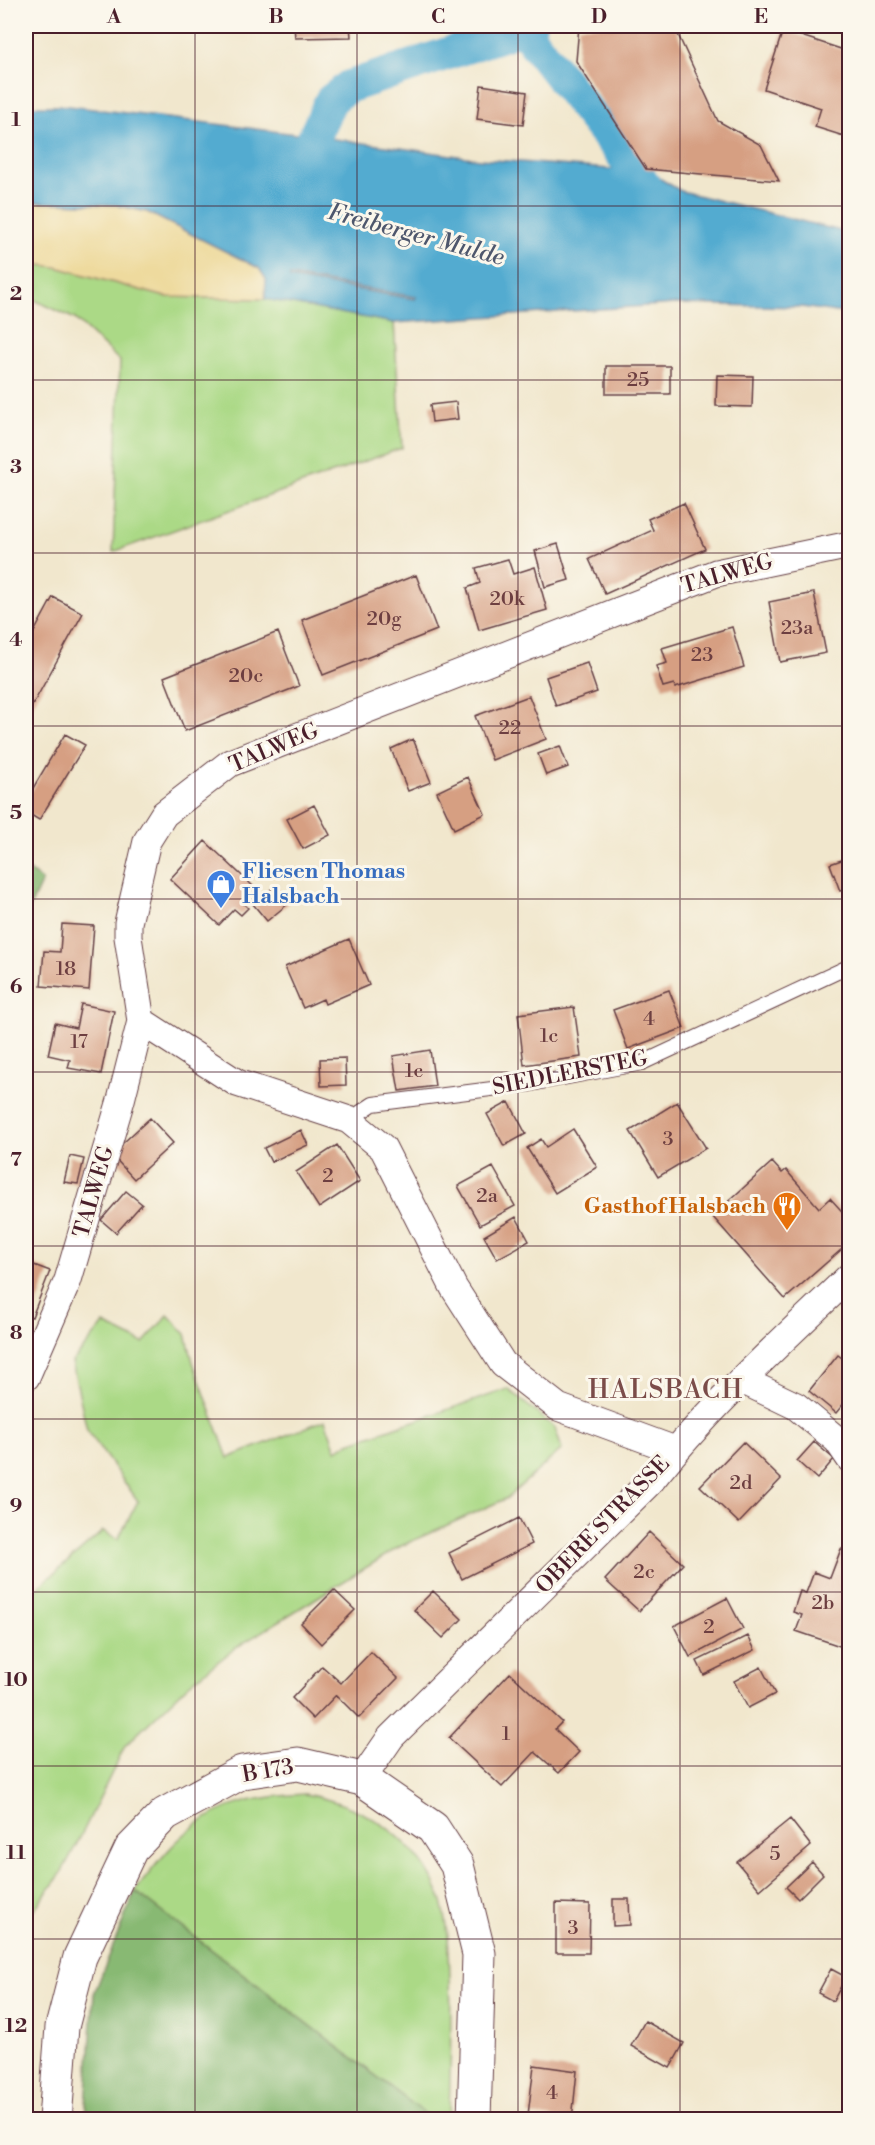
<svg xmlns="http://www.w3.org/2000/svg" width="875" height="2145" viewBox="0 0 875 2145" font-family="'Libre Bodoni',serif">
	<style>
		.green { fill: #abd986; stroke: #7a7c58; stroke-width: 1.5 }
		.forest { fill: #88b973; stroke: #696c4f; stroke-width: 1.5 }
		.sand { fill: #eeda9e; stroke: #9c7c64; stroke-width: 1.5 }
		.water { fill: #53abd0; stroke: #4e657e; stroke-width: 1.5; fill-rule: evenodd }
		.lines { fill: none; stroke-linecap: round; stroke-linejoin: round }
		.canal { stroke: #53abd0; stroke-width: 33 }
		.building { fill: #d69f82 }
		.service-casing { stroke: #633d43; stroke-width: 16 }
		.minor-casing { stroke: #633d43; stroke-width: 29 }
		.primary-casing { stroke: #633d43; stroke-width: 35 }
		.service { stroke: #fff; stroke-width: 14 }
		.minor { stroke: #fff; stroke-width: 27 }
		.primary { stroke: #fff; stroke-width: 33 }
		.grid { fill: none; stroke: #4a1f2b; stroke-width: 1.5; stroke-opacity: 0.55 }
		.labels { text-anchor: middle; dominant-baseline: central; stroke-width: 6; stroke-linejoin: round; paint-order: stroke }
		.number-label { font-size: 20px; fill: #6d3f41 }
		.street-label { font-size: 22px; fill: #4a1f2b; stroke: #fbf7ec }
		.shop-label { font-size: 22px; font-weight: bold; fill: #366cbe; stroke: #fbf7ec; text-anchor: start }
		.food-label { font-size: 22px; font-weight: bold; fill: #c56008; stroke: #fbf7ec; text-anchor: end }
		.water-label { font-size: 24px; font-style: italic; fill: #4e576d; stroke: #fbf7ec }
		.quarter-label { font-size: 26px; letter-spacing: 1.5px; fill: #7b4c49; stroke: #fbf7ec }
		.neatline { fill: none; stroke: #4a1f2b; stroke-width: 2 }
		.grid-label { font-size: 20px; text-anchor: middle; font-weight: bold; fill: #4a1f2b }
	</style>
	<rect width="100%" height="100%" fill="#fbf7ec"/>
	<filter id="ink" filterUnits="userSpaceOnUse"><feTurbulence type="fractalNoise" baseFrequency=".0167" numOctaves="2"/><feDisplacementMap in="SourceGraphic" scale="12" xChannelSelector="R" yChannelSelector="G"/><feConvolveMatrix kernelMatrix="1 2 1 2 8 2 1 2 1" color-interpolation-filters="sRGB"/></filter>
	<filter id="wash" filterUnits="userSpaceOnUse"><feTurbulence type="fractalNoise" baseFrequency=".008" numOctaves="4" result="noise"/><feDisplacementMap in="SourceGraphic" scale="24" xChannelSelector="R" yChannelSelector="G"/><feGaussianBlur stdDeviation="1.35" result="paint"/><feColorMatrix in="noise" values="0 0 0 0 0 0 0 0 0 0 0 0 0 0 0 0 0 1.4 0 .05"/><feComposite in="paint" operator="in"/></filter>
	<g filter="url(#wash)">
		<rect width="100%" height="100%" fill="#f1e7cd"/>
		<path class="green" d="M26,263L56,267L166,297L265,299L394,323L402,448L113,552L120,361L75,319L26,296Z
			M168,1315L186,1334L193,1362L228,1458L325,1420L336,1450L349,1443L508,1389L555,1428L562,1449L507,1498L401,1546L237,1647L188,1685L125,1746L81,1836L60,1875L26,1920V1598L103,1531L118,1539L138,1501L87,1430L72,1362L104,1324L143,1343Z
			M305,1794C360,1805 408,1832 435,1884C449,1912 449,1947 450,1978C452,2025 450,2072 449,2119H432L135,1891C152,1870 169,1846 191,1829C223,1802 264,1796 305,1794Z"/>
		<path class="forest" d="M26,868L42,881L26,916Z
			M135,1891L432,2119H85L94,1994Z"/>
		<path class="sand" d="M26,202L116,205L147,212L259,268L266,279L265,299L166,297L56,267L26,263Z"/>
		<path class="water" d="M26,106H69L313,136L480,159L649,172L681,191L841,231L849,232V314L802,307L676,304L394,323L265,299L266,279L259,268L147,212L116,205L26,202ZM290,276L416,297L415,299L290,278Z"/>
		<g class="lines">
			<path class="canal" d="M522,28L634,170L660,208
				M295,178L331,100L348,87L530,26"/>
		</g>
		<g id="blocks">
			<path class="building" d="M294,26H350L351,37L295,38Z
				M579,26H674L718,121L761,145L779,181L646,169L576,61Z
				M783,30L847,51L850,46V138L815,127L821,108L764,89Z
				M481,85L527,92L523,125L477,119Z
				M606,366H670V394H606Z
				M717,375L753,376L752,407L716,406Z
				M456,402L458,419L432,422L430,405Z
				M684,503L705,549L605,594L589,559L653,530L648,519Z
				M558,544L569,580L545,587L535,551Z
				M508,559L513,574L535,567L547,610L479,630L467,588L480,583L476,568Z
				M416,575L437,630L323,675L302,620Z
				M814,593L826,653L780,662L769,602Z
				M53,597L83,613L26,717V647Z
				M732,627L744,667L675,688L674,684L663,687L656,666L667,663L662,648Z
				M278,632L299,686L185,731L164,677Z
				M587,663L597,692L556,706L546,677Z
				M529,696L546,739L492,760L475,716Z
				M65,734L85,745L39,820L26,812V800Z
				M413,739L431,782L408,791L391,749Z
				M560,746L568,767L546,775L538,754Z
				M468,777L485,814L454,829L437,792Z
				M314,805L330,835L303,849L287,819Z
				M205,841L255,888L242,902L248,908L241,915L234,909L219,925L170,879Z
				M850,857V887L840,891L830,864Z
				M275,886L289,903L267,921L253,904Z
				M62,924L94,926L89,990L41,986L44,951L60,952Z
				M349,939L369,985L325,1004L323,999L303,1008L285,967Z
				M669,990L684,1028L628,1049L613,1010Z
				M81,1004L114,1011L101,1074L68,1068L70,1060L48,1055L55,1023L76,1028Z
				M574,1007L581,1057L524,1065L518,1014Z
				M430,1050L435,1086L399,1091L393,1056Z
				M345,1058L346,1085L321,1086L320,1059Z
				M509,1102L526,1134L504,1146L487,1114Z
				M677,1102L706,1148L658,1177L630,1131Z
				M150,1118L173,1143L134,1179L111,1154Z
				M573,1129L597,1167L555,1193L527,1148L541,1139L546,1147Z
				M301,1130L308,1145L271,1162L264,1148Z
				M337,1145L360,1181L319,1208L296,1172Z
				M70,1156L84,1159L78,1184L64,1182Z
				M772,1162L782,1173L786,1170L819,1208L830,1198L850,1220V1242L785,1299L712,1216Z
				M493,1167L515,1206L480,1225L458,1186Z
				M126,1191L142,1204L116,1233L101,1220Z
				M516,1217L529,1241L497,1259L484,1236Z
				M26,1262L50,1271L32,1317L26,1315Z
				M838,1355L850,1364V1396L836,1413L809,1391Z
				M743,1442L781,1479L739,1523L700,1486Z
				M814,1442L834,1459L817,1479L797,1461Z
				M519,1518L532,1544L462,1579L449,1553Z
				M649,1532L683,1564L639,1611L605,1580Z
				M841,1549L850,1552V1620L840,1646L796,1631L802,1615L793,1612L800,1591L806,1593L814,1572L830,1578Z
				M334,1590L355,1610L321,1644L301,1623Z
				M433,1591L462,1619L443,1638L414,1610Z
				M727,1598L743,1629L690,1657L674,1626Z
				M748,1636L755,1650L704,1675L697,1661Z
				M371,1652L398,1678L359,1718L336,1695L313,1719L292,1698L322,1666L341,1683Z
				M761,1667L775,1694L748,1708L734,1681Z
				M510,1673L562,1722L555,1729L579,1752L559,1773L535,1752L502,1787L449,1738Z
				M790,1819L811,1846L760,1890L737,1862Z
				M812,1862L823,1874L798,1899L786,1887Z
				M613,1899H629L630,1925L613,1926Z
				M556,1903L590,1904L589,1953H556Z
				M831,1969L846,1977L833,2001L818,1993Z
				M645,2021L684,2043L670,2068L631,2046Z
				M534,2065L577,2071L572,2120L528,2115Z"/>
		</g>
	</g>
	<g filter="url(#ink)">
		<use href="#blocks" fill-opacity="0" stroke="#633d43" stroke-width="1.5"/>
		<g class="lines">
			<g class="service-casing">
				<path id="service" d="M349,1120L373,1104L531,1084L642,1063L850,966"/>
			</g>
			<g class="minor-casing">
				<path id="minor" d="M141,1021L237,1083L349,1120L383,1148L454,1288L503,1364L558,1407L675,1450
					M26,1377L68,1280L121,1100L141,1021L128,937V923L147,841L164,814L230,763L716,573L850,545
					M742,1380L796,1406L837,1440L850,1459
					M362,1779L391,1737L650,1482C709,1407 781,1342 850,1276"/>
			</g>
			<g class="primary-casing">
				<path id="primary" d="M55,2120L62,2027L80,1957L131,1849L165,1814L242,1772L298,1764L362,1779L433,1828L457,1865L479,1954L474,2120"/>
			</g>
			<use href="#service" class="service"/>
			<use href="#minor" class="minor"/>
			<use href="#primary" class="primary"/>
		</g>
	</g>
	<path class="grid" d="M195,26V2120M357,26V2120M518,26V2120M680,26V2120M26,206H850M26,380H850M26,553H850M26,726H850M26,899H850M26,1072H850M26,1246H850M26,1419H850M26,1592H850M26,1766H850M26,1939H850"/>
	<defs>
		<g id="shop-pin" transform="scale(1.5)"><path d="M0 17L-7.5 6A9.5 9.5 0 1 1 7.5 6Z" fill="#3f7fe0" stroke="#fbf7ec"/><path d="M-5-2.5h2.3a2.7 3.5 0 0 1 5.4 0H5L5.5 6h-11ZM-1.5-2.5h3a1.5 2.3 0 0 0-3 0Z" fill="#fff"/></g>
		<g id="restaurant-pin" transform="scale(1.5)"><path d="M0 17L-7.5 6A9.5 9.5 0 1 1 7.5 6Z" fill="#e8710a" stroke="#fbf7ec"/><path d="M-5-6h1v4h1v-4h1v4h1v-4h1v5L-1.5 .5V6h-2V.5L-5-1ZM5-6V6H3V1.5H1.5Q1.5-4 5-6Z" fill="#fff"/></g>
	</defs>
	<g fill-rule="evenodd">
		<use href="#shop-pin" x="221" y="884"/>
		<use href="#restaurant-pin" x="787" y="1206"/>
	</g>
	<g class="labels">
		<g class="number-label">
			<text x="638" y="380">25</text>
			<text x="507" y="599">20k</text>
			<text x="384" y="619">20g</text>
			<text x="797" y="628">23a</text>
			<text x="702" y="655">23</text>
			<text x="246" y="676">20c</text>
			<text x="510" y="728">22</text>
			<text x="66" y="969">18</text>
			<text x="649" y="1019">4</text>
			<text x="549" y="1036">1c</text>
			<text x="79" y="1042">17</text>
			<text x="414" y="1071">1c</text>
			<text x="668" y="1139">3</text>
			<text x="328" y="1176">2</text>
			<text x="487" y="1196">2a</text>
			<text x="741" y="1483">2d</text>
			<text x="644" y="1572">2c</text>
			<text x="823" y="1603">2b</text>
			<text x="709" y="1627">2</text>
			<text x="506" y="1734">1</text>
			<text x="775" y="1854">5</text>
			<text x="573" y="1928">3</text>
			<text x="552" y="2093">4</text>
		</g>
		<g class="street-label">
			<text transform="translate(727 574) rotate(-16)">TALWEG</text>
			<text transform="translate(274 748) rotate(-23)">TALWEG</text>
			<text transform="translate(570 1073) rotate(-11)">SIEDLERSTEG</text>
			<text transform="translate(94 1192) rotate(-74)">TALWEG</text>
			<text transform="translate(603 1525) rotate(-46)">OBERE STRASSE</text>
			<text transform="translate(268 1771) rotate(-10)">B 173</text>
		</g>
		<g class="shop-label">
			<text x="242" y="871">Fliesen Thomas<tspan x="242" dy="25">Halsbach</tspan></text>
		</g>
		<g class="food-label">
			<text x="766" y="1206">Gasthof Halsbach</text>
		</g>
		<g class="water-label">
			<text transform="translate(416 235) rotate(15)">Freiberger Mulde</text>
		</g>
		<g class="quarter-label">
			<text x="666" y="1390">HALSBACH</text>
		</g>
	</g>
	<rect width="875" height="2145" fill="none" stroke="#fbf7ec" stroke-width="66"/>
	<rect x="33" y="33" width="809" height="2079" class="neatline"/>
	<g class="grid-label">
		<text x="114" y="23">A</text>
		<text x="276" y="23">B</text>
		<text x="438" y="23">C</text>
		<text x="599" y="23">D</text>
		<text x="761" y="23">E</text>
		<text x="16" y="126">1</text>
		<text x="16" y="300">2</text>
		<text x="16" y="473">3</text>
		<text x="16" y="646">4</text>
		<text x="16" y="819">5</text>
		<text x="16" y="993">6</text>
		<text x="16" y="1166">7</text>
		<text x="16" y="1339">8</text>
		<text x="16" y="1512">9</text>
		<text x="16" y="1686">10</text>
		<text x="16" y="1859">11</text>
		<text x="16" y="2032">12</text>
	</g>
</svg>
